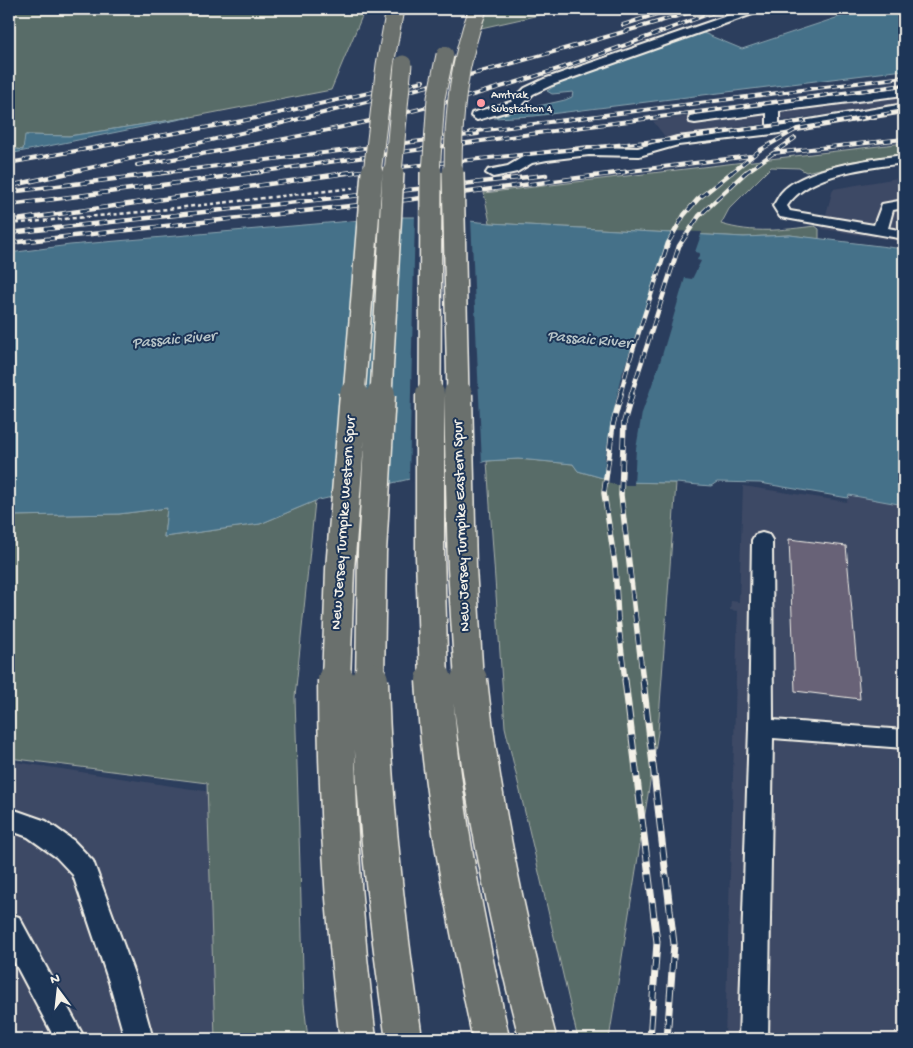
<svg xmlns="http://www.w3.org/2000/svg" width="913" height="1048" viewBox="0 0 913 1048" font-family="'Gochi Hand',sans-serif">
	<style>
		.built { fill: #3e4965 }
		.green { fill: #586c67; stroke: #a6aea8 }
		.water { fill: #457189; stroke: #8ba4af }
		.pier { fill: #2c3e5d }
		.building { fill: #686277; stroke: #f4f1e8 }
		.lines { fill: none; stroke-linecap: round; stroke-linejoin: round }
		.minor-casing { stroke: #f4f1e8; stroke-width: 4 }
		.path { stroke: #f4f1e8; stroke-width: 2.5; stroke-dasharray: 4 3; stroke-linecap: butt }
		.minor { fill: #1d3557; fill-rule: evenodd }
		.rail-far3-casing { stroke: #f4f1e8; stroke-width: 4 }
		.rail-far2-casing { stroke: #f4f1e8; stroke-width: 4.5 }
		.rail-far1-casing { stroke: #f4f1e8; stroke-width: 5.5 }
		.rail-casing { stroke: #f4f1e8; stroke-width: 7 }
		.rail-far3 { stroke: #1d3557; stroke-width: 2.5; stroke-dasharray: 7; stroke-linecap: butt }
		.rail-far2 { stroke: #1d3557; stroke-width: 3; stroke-dasharray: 9; stroke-linecap: butt }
		.rail-far1 { stroke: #1d3557; stroke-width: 4; stroke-dasharray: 11; stroke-linecap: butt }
		.rail { stroke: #1d3557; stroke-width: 5; stroke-dasharray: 14; stroke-linecap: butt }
		.highway-bridge-far3-casing { stroke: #f4f1e8; stroke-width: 19; stroke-linecap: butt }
		.highway-bridge-far2-casing { stroke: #f4f1e8; stroke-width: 24; stroke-linecap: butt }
		.highway-bridge-far1-casing { stroke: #f4f1e8; stroke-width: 31; stroke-linecap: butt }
		.highway-bridge-casing { stroke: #f4f1e8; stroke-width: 39; stroke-linecap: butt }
		.highway-bridge-far3 { stroke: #6a706d; stroke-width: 17 }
		.highway-bridge-far2 { stroke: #6a706d; stroke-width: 21 }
		.highway-bridge-far1 { stroke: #6a706d; stroke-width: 28 }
		.highway-bridge { stroke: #6a706d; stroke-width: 36 }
		.poi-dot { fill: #ff9aa2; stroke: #1d3557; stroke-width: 2 }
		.labels { text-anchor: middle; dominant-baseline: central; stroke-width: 4; stroke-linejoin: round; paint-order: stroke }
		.far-poi-label { font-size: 12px; fill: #f4f1e8; stroke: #1d3557; text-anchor: start }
		.street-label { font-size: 15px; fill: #f4f1e8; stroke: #1d3557 }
		.water-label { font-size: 16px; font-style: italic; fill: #b7c4c7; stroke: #1d3557 }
	</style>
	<rect width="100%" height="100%" fill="#2c3e5d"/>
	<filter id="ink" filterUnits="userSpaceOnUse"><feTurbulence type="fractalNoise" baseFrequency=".02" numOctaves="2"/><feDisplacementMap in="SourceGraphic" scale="10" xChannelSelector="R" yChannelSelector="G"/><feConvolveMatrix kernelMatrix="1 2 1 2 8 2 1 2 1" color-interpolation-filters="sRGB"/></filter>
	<g filter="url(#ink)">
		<path class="built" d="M904,88V103L666,138L653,121Z
			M904,177V242L822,229L833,189Z
			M743,486L847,502L848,495L904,505V1039H725L738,611L730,610L731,601L739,602Z
			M9,761L211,792L218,1039H9Z"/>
		<path class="green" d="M9,9H365L331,90L191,117L69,136L26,135L23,150L9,148Z
			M488,9H566L481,28Z
			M904,143V154L854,161L806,172L799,168L771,167L729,209L721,224C753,234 783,230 815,226L819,229V239L790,235L744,237L490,223L484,193Z
			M518,459L573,464L578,471L617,482L676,483L658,732L609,1039H578L505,727L487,461Z
			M315,501L295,697L304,1003L308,1039H215L207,783L9,758V516L119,514L167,508L164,537L260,524Z"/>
		<path class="water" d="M830,9H904V70L534,116L494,118L503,114L565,100L572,97L573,92L552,94L547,91L562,81L701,32L742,49L845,15Z
			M191,117L24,151L9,154V148L23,150L25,135L69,136Z
			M398,217H427L490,223L744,237L790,235L904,249V505L849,495L848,498L760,483L717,482L711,486L676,483L617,482L578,471L573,464L518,459L487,461L315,501L260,524L164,537L167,508L119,514L9,516V253L70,245Z"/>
		<path class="pier" d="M415,214L471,218L482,464L409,482Z
			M672,231L702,232L695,252L700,253L697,260L701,261L692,279L685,278L660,362L642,413L636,449L634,485H617L604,481L605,457L620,380Z"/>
		<path class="building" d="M789,539L846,546L860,699L795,691Z"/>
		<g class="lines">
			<g class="minor-casing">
				<path id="minor" d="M747,9H762L761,11L552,85L533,94L519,108L477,120L471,116L472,113L511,102L525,88L544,79Z
					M904,87V95L779,111V125L904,104V112L773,134L678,145L639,156L589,155L547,160L532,163L517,172L493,177L486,173L488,170L508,166L523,157L547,152L589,147L638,148L677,137L767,127V113L695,123L690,122L689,119L690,116L695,115Z
					M904,155V163C868,168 808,173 787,206L790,211L874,225L882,204L904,200V208L893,210L888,228L904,231V239L780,217L773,206C776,202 778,197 781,193C803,167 872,159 904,155Z
					M762,533L769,535L772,540L773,720L904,730V748L773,738L768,1039H739L749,728L752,540L755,535Z
					M9,808L46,821L74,841L93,861L137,982L153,1039H125L109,982L73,875L56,857L28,837L9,830Z
					M9,914L19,917L85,1039H55L9,952Z"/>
			</g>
			<path class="path" d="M9,224L141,212L353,188"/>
			<use href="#minor" class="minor"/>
			<g class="rail-far3-casing">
				<path id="rail-far3" d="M623,25L672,9
					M470,132L904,77
					M773,153L904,139
					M9,163L242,121L423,81
					M137,165C258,145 379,123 497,88C573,66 647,37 722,9
					M67,173C281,126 492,72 701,9
					M161,173L478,134
					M251,173L560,130L904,85
					M342,173L685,138L805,121
					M615,173L750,156
					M731,173L760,150L797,129L904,111
					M745,173L795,138"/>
			</g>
			<g class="rail-far2-casing">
				<path id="rail-far2" d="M14,185L73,172
					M9,192L171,172
					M9,205L261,172
					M9,221L354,172
					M9,233L546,175
					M9,243L406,200L625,172
					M620,395L629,362L668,243L684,215L698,199L732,172
					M631,395L679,246L699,216L746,172"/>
			</g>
			<g class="rail-far1-casing">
				<path id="rail-far1" d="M621,394L613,424L604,493L615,565L618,619L625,681
					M632,394L624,422L621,495L643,681"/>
			</g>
			<g class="rail-casing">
				<path id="rail" d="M625,680L657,942L650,1039
					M643,680L674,944L667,1039"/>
			</g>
			<use href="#rail-far3" class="rail-far3"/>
			<use href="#rail-far2" class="rail-far2"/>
			<use href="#rail-far1" class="rail-far1"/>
			<use href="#rail" class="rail"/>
			<g class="highway-bridge-far3-casing">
				<path id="highway-bridge-far3" d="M372,173L385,65L395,9
					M393,173L403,64
					M431,173L436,98L445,55
					M453,173C453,116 458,63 478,9"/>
			</g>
			<g class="highway-bridge-far2-casing">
				<path id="highway-bridge-far2" d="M453,172L458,395
					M354,395L372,172
					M381,395L393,172
					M430,395L431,172"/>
			</g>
			<g class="highway-bridge-far1-casing">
				<path id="highway-bridge-far1" d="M430,394V556L434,681
					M458,394L462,568L469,681
					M336,681L340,569L354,394
					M370,681L372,552L381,394"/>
			</g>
			<g class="highway-bridge-casing">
				<path id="highway-bridge" d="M336,680C336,800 343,920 358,1039
					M370,680C373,801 387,920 404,1039
					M434,680C441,801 466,920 491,1039
					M469,680C482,801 507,921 538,1039"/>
			</g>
			<use href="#highway-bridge-far3" class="highway-bridge-far3"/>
			<use href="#highway-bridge-far2" class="highway-bridge-far2"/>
			<use href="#highway-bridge-far1" class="highway-bridge-far1"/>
			<use href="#highway-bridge" class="highway-bridge"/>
		</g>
	</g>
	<circle class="poi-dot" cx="481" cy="103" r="5"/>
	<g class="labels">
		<g class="far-poi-label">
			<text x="491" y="96">Amtrak<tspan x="491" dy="14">Substation 4</tspan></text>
		</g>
		<g class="street-label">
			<text transform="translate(344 523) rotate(-86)">New Jersey Turnpike Western Spur</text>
			<text transform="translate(462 526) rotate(-92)">New Jersey Turnpike Eastern Spur</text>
		</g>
		<g class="water-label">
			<text transform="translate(174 341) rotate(-5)">Passaic River</text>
			<text transform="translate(589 341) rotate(5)">Passaic River</text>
		</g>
	</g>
	<rect width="913" height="1048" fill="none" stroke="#1d3557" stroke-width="30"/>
	<rect x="15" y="15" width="883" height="1018" fill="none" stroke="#f4f1e8" stroke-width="2" filter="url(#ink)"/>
	<g transform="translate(58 990) rotate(345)" stroke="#1d3557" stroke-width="4" paint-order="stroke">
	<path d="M0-4L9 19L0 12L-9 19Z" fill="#f4f1e8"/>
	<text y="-8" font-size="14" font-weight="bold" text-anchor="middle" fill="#f4f1e8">N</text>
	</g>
</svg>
